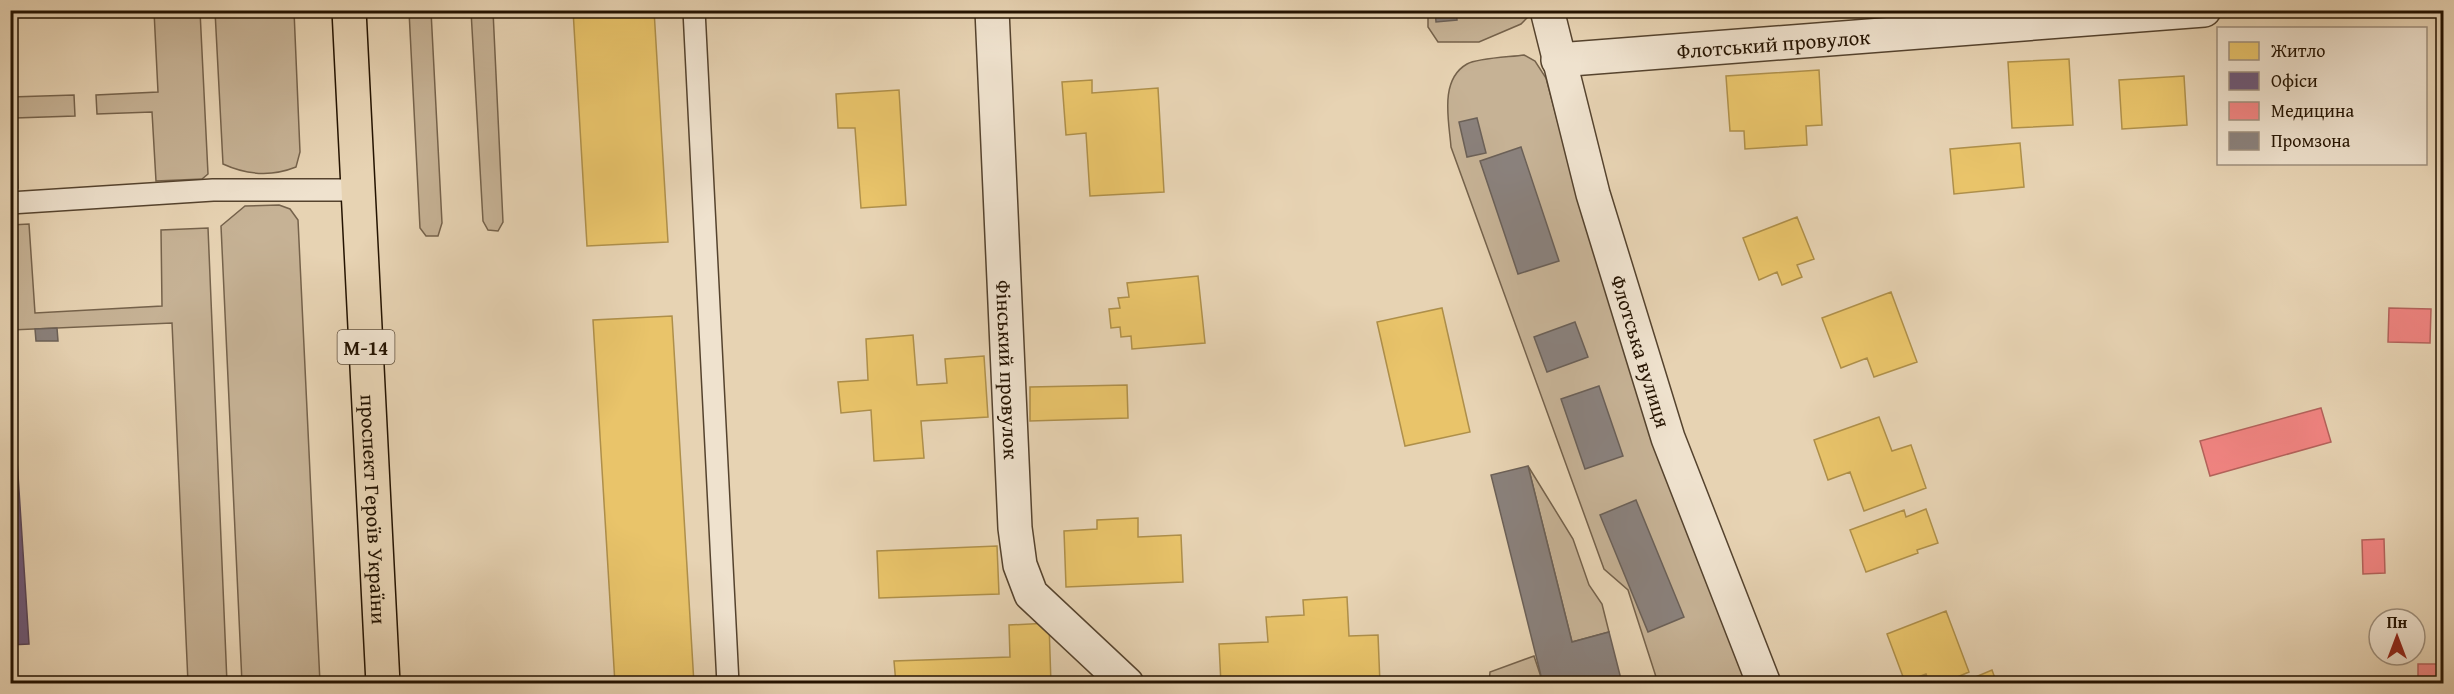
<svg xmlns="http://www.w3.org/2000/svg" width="2454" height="694" viewBox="0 0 2454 694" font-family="'Gentium Book Plus',serif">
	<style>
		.green { fill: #c6b295; stroke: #75624b; stroke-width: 1.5 }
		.homes { fill: #e9c46a; stroke: #ae8f4a; stroke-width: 1.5 }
		.offices { fill: #6d597a; stroke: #574456; stroke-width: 1.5 }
		.health { fill: #f28482; stroke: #b4625b; stroke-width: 1.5 }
		.industry { fill: #8a817c; stroke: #6b6057; stroke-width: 1.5 }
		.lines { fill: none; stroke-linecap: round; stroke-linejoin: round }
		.service-casing { stroke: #55432e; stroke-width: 24 }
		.minor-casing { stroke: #55432e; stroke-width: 36 }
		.trunk-casing { stroke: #241301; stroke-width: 36 }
		.service { stroke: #efe2ce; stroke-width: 21 }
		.minor { stroke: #efe2ce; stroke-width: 33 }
		.trunk { stroke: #e7d3b3; stroke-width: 33 }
		.labels { text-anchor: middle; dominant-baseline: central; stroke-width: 6; stroke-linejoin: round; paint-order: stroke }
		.shield { fill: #efe2ce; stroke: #61513e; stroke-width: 1.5 }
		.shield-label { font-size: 20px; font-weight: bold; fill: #241301 }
		.street-label { font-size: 21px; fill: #241301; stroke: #efe2ce }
	</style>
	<rect width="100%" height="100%" fill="#e7d3b3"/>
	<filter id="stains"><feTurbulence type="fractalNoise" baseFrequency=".00333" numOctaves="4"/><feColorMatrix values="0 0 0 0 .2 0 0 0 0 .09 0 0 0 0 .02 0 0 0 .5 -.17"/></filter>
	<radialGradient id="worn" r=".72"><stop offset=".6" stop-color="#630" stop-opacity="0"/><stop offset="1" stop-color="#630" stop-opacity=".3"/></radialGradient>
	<path class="green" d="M154,11H200L208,174L202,179L156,181L152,112L97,114L96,95L158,92Z
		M215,11H294L300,152L296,167C271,177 247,175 223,164Z
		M409,11H431L442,223L438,236H426L420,228Z
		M471,11H493L503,222L498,231L488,230L483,221Z
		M1428,11H1529L1528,17L1521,24L1479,42H1438L1428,27Z
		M1524,55L1535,61L1546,78L1573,179L1747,683H1658L1628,590L1604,569L1451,147C1449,121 1439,80 1467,64C1478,58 1511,57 1524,55Z
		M74,95L75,116L15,118L18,188H11V97Z
		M279,205L290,209L298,220L320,683H242L221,226L245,206Z
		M29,224L35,313L162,306L161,230L208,228L227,683H188L172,323L11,330V225Z
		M1528,466L1573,539L1589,585L1602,604L1609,632L1572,642Z
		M1534,656L1543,683H1489L1490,672Z"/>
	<path class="homes" d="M573,10H654L668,242L587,246Z
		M2069,59L2073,125L2012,128L2008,62Z
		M1819,70L1822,125L1806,126L1807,145L1745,149L1744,131H1730L1726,76Z
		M2184,76L2187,125L2122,129L2119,80Z
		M1092,80V93L1158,88L1164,192L1090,196L1086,133L1066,135L1062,82Z
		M899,90L906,205L861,208L855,128H838L836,94Z
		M2020,143L2024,187L1954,194L1950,149Z
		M1797,217L1814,259L1797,265L1802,277L1782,285L1777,272L1759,280L1743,238Z
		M1198,276L1205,343L1132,349L1131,336L1121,337L1120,327L1111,328L1109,309L1120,308L1118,298L1129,297L1127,283Z
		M1891,292L1917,362L1874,377L1867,358L1841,368L1822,318Z
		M1442,308L1470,432L1405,446L1377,322Z
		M672,316L694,684H615L593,320Z
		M913,335L917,385L947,383L945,359L984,356L988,417L921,421L924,458L874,461L871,410L841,413L838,382L868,380L866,339Z
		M1127,385L1128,418L1030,421V387Z
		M1879,417L1892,451L1911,445L1926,488L1864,511L1850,472L1828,480L1814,440Z
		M1926,509L1938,543L1917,550L1918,553L1866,572L1850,530L1904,510L1906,517Z
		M1138,518V537L1181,535L1183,582L1066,587L1064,531L1097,529V520Z
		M997,546L999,594L879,598L877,551Z
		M1347,597L1349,636L1378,635L1380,684H1221L1219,644L1268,642L1266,617L1304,615L1303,600Z
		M1946,611L1969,672L1941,684H1930L1926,674L1905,682L1887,634Z
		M1049,623L1051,684H896L894,661L1010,657L1009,625Z
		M1992,670L1997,684H1959Z"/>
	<path class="offices" d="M10,352L29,644L10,645Z"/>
	<path class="health" d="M2389,308L2431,309L2430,343L2388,342Z
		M2321,408L2331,442L2210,476L2200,441Z
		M2384,539L2385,573L2363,574L2362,540Z
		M2418,664H2439V684H2418Z"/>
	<path class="industry" d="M1318,10H1379L1380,14L1318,16Z
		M1435,10H1456L1457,20L1436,22Z
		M1477,118L1486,153L1467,157L1459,122Z
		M1521,147L1559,261L1518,274L1480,161Z
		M1575,322L1588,357L1547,372L1534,337Z
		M57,328L58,341H36L35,329Z
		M1599,386L1623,456L1585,469L1561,399Z
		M1528,466L1572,642L1609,632L1622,683L1543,684L1491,475Z
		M1636,500L1684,617L1648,632L1600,515Z"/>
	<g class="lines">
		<g class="service-casing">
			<path id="service" d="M694,10L728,684
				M10,203L213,190H358"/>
		</g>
		<g class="minor-casing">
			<g id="minor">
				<path id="s1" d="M992,10L1015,528L1020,565L1031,594L1127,684"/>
				<path id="s2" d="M1547,10L1593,194L1668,438L1764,684"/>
				<path id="s3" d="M1558,60L2204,10"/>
			</g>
		</g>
		<g class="trunk-casing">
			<g id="trunk">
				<path id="s4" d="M349,10L383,684"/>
			</g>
		</g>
		<use href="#service" class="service"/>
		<use href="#minor" class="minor"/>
		<use href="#trunk" class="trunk"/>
	</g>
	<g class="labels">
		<rect class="shield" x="337.5" y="330" width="57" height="34" rx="4.5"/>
		<g class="shield-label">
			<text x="366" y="347">М-14</text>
		</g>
		<g class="street-label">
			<text stroke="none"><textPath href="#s3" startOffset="216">Флотський провулок</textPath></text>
			<text stroke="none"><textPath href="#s2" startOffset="354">Флотська вулиця</textPath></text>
			<text stroke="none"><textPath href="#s1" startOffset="360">Фінський провулок</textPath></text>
			<text stroke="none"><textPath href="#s4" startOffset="500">проспект Героїв України</textPath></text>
		</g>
	</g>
	<rect width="2454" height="694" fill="none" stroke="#e7d3b3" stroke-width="36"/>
	<rect x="12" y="12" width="2430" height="670" fill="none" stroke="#241301" stroke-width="3"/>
	<rect x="18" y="18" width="2418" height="658" fill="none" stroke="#241301" stroke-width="1.5"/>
	<rect x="2217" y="27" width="210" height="138" fill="#efe2ce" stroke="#9e8f7c" stroke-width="1.5"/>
	<rect x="2229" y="42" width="30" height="18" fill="#e9c46a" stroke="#9e8f7c" stroke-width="1.5"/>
	<text x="2271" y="57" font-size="18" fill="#241301">Житло</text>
	<rect x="2229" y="72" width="30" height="18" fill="#6d597a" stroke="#9e8f7c" stroke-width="1.5"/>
	<text x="2271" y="87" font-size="18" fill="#241301">Офіси</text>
	<rect x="2229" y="102" width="30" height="18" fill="#f28482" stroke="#9e8f7c" stroke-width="1.5"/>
	<text x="2271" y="117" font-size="18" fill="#241301">Медицина</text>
	<rect x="2229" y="132" width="30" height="18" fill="#8a817c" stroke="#9e8f7c" stroke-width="1.5"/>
	<text x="2271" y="147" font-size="18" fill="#241301">Промзона</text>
	<g transform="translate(2397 637)"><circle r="28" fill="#efe2ce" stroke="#9e8f7c" stroke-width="1.5"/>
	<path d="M0-4.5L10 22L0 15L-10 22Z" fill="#8f2418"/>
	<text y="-9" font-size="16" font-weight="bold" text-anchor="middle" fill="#241301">Пн</text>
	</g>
	<rect width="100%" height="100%" filter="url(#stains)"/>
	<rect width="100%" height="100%" fill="url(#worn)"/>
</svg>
